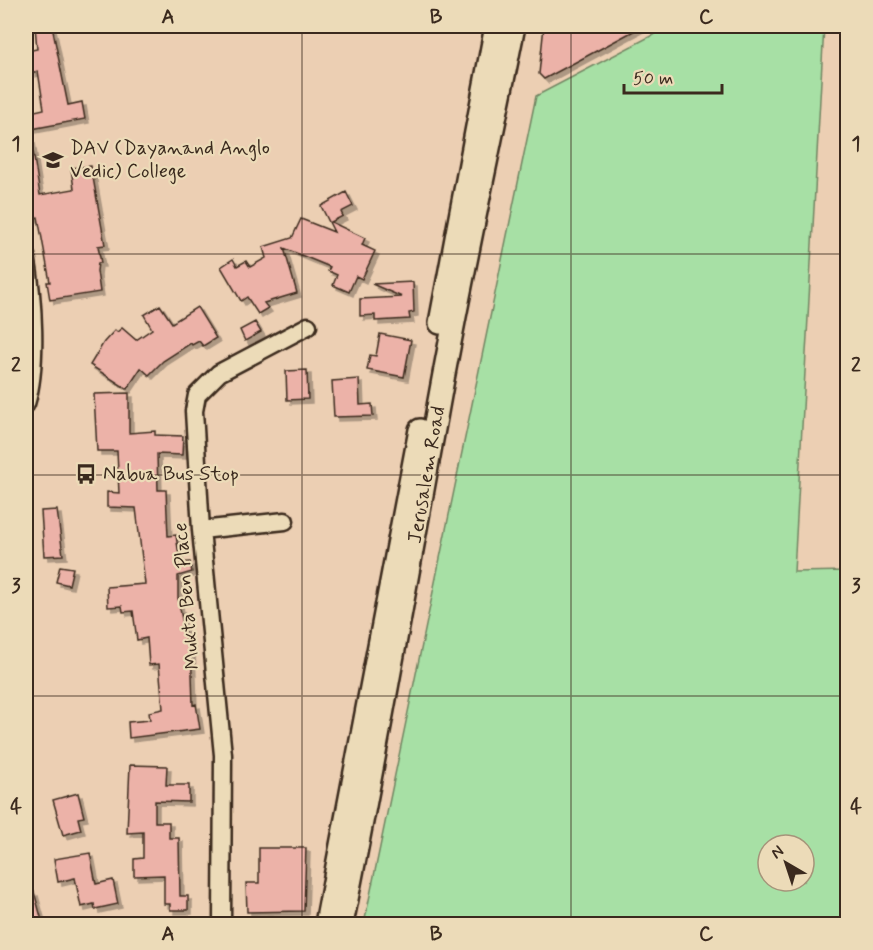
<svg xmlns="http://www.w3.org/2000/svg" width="873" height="950" viewBox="0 0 873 950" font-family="Mynerve,sans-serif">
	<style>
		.green { fill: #a7e0a5; stroke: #718562; stroke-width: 1.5; fill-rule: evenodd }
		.building { fill: #ecb2a8; stroke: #3b2a1e; stroke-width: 1.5; filter: url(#shadow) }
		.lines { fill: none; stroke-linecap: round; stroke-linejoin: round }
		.minor-casing { stroke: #3b2a1e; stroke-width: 21 }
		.major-casing { stroke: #3b2a1e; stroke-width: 26 }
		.minor { stroke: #ecdbb8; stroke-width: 16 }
		.major { stroke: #ecdbb8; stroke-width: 21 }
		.grid { fill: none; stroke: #3b2a1e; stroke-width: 1.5; stroke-opacity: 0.55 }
		.labels { text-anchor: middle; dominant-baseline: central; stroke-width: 4.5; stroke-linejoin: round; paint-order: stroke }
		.poi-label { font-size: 20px; fill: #3b2a1e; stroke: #ecdbb8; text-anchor: start }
		.street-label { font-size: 20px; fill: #3b2a1e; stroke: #ecdbb8 }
		.neatline { fill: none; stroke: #3b2a1e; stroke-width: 2 }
		.grid-label { font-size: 20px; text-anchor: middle; font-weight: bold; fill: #3b2a1e }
	</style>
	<defs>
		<filter id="shadow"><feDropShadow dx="4" dy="4" stdDeviation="0" flood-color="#0004"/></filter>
	</defs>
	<rect width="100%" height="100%" fill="#eccfb3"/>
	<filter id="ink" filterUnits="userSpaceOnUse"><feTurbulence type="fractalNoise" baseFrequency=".0167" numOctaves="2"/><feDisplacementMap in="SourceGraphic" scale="12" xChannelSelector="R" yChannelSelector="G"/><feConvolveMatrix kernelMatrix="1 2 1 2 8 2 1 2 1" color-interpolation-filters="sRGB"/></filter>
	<g filter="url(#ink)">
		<path class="green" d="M670,26H824L794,572L847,571V924H364L536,96ZM768,845H804V881H768Z"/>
		<path class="building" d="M35,26H52L68,105L82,102L85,119L26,130V113L44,109L38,71L31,73L27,51L37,49Z
			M544,26H643L544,79L539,74Z
			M31,139L40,195L74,189L71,168L91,166L105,245L98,246L101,263H98L97,271L100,292L50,300L47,282H50L38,217L27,219L26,209V140Z
			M346,192L353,206L341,212L343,216L331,222L365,238L362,245L375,251L362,279L356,276L349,292L333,285L337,275L328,271L330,267L284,248L297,293L264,303L268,308L258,314L247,297L241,301L221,267L233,259L237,266L246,261L250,267L266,258L263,247L292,238L301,219L334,232L321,206Z
			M413,282L414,312L409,313L410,319L375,321V315L360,316V299L402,297L372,284Z
			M160,305L172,323L197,307L216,338L203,346L199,341L192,345L191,343L163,361L149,375L141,368L127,389L90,365L104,342L115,330L117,332L122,328L136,340L152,329L144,315Z
			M255,322L261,332L245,341L240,330Z
			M380,334L411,340L404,377L367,370L370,355L376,356Z
			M307,370L308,399L287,400L286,371Z
			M359,379L360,405L372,404L373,416L334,417L332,381Z
			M129,393V433L155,431V435L183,436L182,455L157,454L158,490H166L168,536L176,535L180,563L190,562L192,572L178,576V598L187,646L191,645L193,705L196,704L200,729L129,738L128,722L150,720L149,712L163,709L159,664L149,665L147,638L137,640L133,611L123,612L122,606L108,607L107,587L145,584L136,508L107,507V492L119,493L117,451H97L94,394Z
			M57,510L63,555L44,556L41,511Z
			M60,566L73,568L69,585L56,582Z
			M130,765L167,766L166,785H189V802L155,801V822H169V838H179L180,896H188V910H170V904H164V875L134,876V859L143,858V832L127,833Z
			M78,793L84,817L78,818L81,830L63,835L53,800Z
			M259,848H306L304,911L247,912L246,883H259Z
			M90,853L96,884L113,880L118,904L95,909L94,904L81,907L75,878L58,882L54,859Z
			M34,892L43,924H26V894Z"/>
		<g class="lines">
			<g class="minor-casing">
				<path id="minor" d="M26,255C33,296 38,365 26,404
					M201,530L285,521
					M222,924L223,755L201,530L194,411L197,395L219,373L308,326"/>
			</g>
			<g class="major-casing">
				<path id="major" d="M440,323L496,26
					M326,924L420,430
					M342,924C376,756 405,587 436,418C459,287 488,156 514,26"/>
			</g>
			<use href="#minor" class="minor"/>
			<use href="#major" class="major"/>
		</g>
	</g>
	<path class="grid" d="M302,26V924M571,26V924M26,254H848M26,475H848M26,696H848"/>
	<defs>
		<g id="school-bare" transform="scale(1.62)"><path d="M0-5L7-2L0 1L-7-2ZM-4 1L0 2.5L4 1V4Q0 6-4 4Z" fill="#3b2a1e" stroke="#ecdbb8" stroke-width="2.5" paint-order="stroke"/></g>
		<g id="bus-bare" transform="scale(1.62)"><path d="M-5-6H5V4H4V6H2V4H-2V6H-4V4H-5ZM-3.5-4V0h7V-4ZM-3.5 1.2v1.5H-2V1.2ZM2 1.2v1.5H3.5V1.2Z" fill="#3b2a1e" stroke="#ecdbb8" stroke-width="2.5" paint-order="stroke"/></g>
	</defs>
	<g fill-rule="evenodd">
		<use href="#school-bare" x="53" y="160"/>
		<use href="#bus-bare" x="86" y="474"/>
	</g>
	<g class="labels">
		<g class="poi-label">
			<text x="70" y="148">DAV (Dayanand Anglo<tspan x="70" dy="23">Vedic) College</tspan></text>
			<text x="103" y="474">Nabua Bus Stop</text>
		</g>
		<g class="street-label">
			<text transform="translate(427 475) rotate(-80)">Jerusalem Road</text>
			<text transform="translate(187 596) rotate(-95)">Mukta Ben Place</text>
		</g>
	</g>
	<rect width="873" height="950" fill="none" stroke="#ecdbb8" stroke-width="66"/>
	<g transform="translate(786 863) rotate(321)"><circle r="28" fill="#ecdbb8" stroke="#a5947a" stroke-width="1.5"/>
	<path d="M0-4.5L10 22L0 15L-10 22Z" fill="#3b2a1e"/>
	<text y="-9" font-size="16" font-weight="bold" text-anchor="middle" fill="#3b2a1e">N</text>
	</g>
	<path d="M624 84v9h98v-9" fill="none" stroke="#3b2a1e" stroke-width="3"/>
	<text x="633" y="84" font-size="18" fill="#3b2a1e" stroke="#ecdbb8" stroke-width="4.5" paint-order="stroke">50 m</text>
	<rect x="33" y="33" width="807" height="884" class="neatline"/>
	<g class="grid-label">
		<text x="168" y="23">A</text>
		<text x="436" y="23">B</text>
		<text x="706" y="23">C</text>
		<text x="16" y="150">1</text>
		<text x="856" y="150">1</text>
		<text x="16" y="371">2</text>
		<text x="856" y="371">2</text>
		<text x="16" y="592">3</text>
		<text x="856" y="592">3</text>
		<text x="16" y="813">4</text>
		<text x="856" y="813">4</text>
		<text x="168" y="940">A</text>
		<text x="436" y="940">B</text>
		<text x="706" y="940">C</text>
	</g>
</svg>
